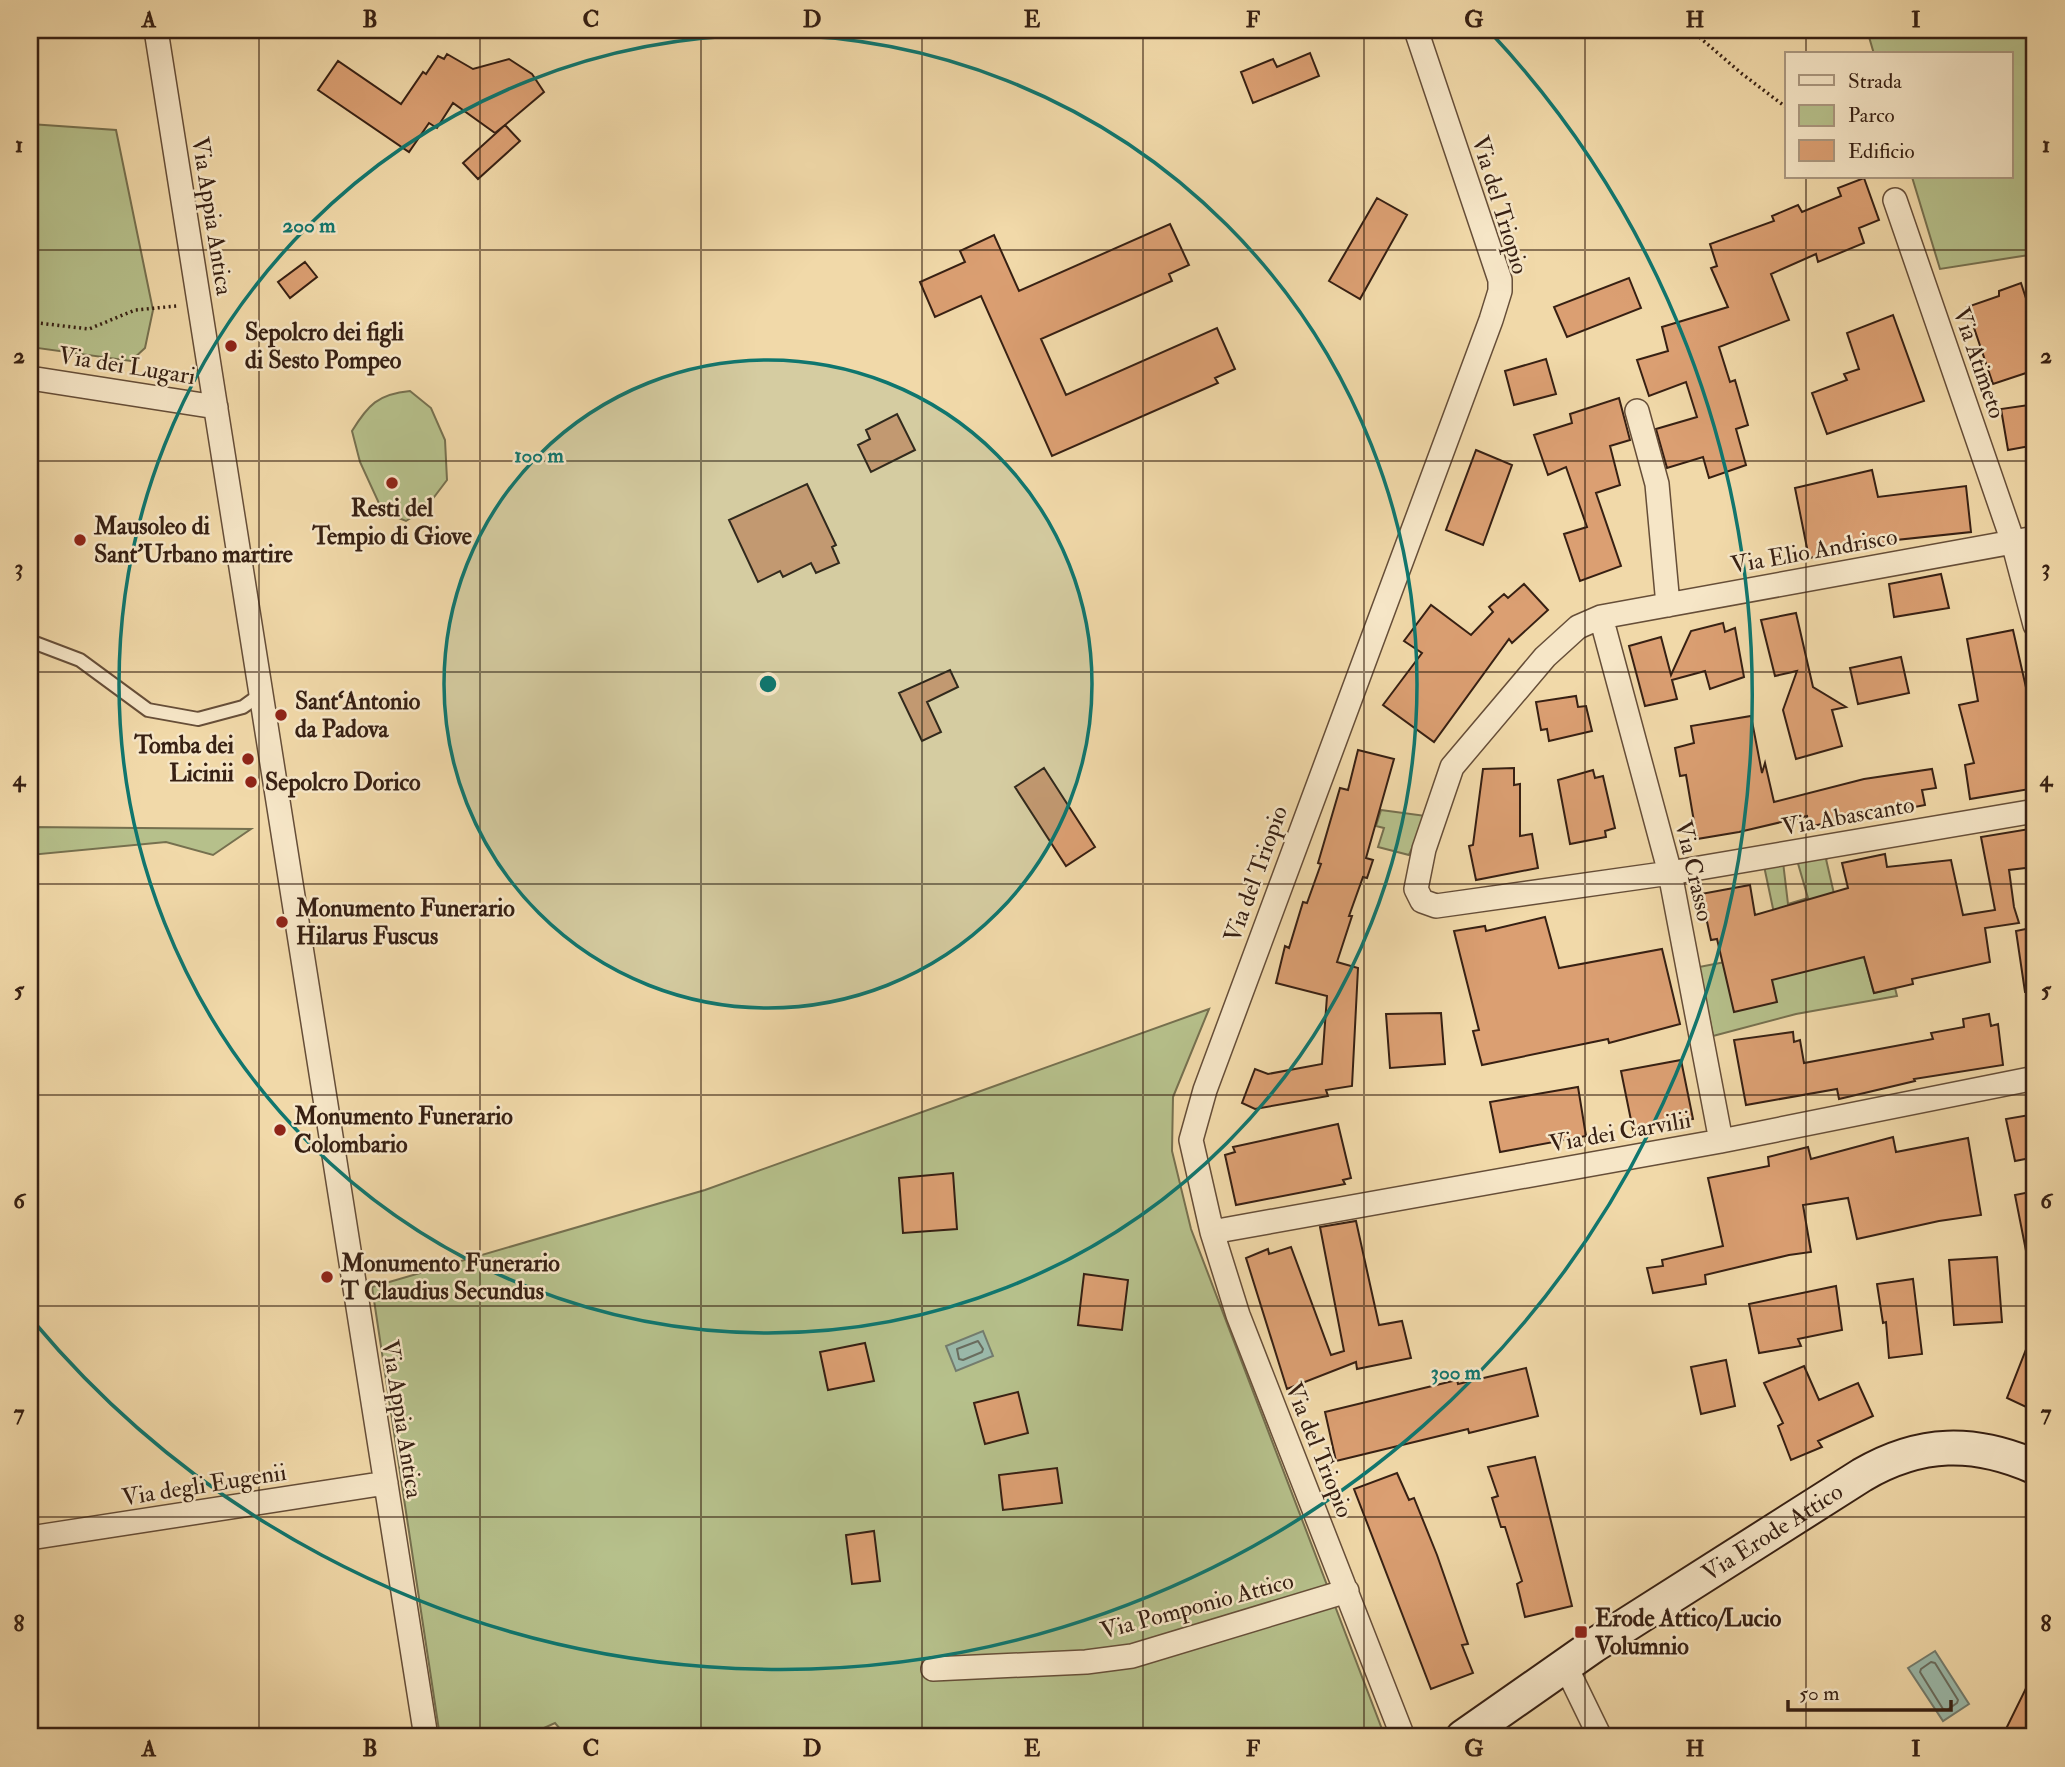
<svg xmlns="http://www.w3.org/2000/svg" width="2065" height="1767" viewBox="0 0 2065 1767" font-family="'IM FELL Double Pica',serif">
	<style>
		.green { fill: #b6c08b; stroke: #76704f; stroke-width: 2 }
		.water { fill: #9bbaab; stroke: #737c6e; stroke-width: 2 }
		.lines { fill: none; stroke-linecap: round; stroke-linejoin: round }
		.shore { stroke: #696d5f; stroke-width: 2 }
		.building { fill: #db9f72; stroke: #372013; stroke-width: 2 }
		.lane-casing { stroke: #664e38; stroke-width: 16 }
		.street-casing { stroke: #664e38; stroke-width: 26 }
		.secondary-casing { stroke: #372013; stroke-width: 37 }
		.path { stroke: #372013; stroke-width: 3.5; stroke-dasharray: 2 3.5; stroke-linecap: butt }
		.lane { stroke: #f6e6c7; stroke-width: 12 }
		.street { stroke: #f6e6c7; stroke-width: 23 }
		.secondary { stroke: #f6e6c7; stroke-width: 33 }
		.grid { fill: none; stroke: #372013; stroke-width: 2; stroke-opacity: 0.55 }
		.ring { fill: none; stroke: #0f766e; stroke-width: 3.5 }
		.poi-dot { fill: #8f2418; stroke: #f6e6c7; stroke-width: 2.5 }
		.labels { text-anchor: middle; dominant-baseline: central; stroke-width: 5; stroke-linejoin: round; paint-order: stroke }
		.street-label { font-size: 24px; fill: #372013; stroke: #f6e6c7 }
		.poi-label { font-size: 24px; font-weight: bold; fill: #372013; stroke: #f6e6c7; text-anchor: start }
		.centre { fill: #0f766e; stroke: #f6e6c7; stroke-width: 3.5 }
		.ring-label { font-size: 21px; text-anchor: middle; font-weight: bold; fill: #0f766e; stroke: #f6e6c7; stroke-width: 5; stroke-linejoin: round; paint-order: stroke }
		.neatline { fill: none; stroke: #372013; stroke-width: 2.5 }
		.grid-label { font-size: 23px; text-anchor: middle; font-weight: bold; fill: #372013 }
	</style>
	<rect width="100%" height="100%" fill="#f1d9a9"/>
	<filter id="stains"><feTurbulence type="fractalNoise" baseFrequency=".00286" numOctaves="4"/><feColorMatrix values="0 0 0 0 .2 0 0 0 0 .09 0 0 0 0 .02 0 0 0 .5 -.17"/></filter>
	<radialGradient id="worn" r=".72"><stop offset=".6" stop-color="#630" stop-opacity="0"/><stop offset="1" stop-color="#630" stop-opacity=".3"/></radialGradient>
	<path class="green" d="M1867,30H2035V254L1940,269L1912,177H2011V54H1874Z
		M30,124L116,130L153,310L145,348L131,361L30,347Z
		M410,391L431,408L445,440L447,480L425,509L406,521L383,512L360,462L352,431C368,405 378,394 410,391Z
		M1381,810L1426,816L1409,855L1378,847L1384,828L1376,826Z
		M30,827L251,829L213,855L166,842L30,855Z
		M1837,854L1826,859L1849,959L1864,957L1874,993L1895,988L1897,996L1796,1014L1713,1036L1699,967L1782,951L1764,866L1783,862L1788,904L1808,898L1797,860Z
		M1209,1009L1173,1097L1172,1151L1191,1229L1385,1737H567L555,1723L524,1737H440L372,1287L705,1190Z"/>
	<path class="water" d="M983,1331L993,1356L956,1371L946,1346Z
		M1935,1651L1969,1704L1943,1721L1908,1668Z"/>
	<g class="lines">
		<path class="shore" d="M978,1341L983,1349L982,1352L963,1360L959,1359L957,1349Z
			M1931,1662L1935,1663L1958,1700L1957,1703L1947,1710L1943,1709L1920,1672L1921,1669Z"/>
	</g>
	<path class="building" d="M1310,53L1319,76L1253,103L1241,72L1273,59L1277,67Z
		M447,54L473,69L509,59L532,74L544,92L505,125L520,141L478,179L463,163L505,125L495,133L453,103L437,128L429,123L409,152L318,90L338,61L401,104L423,72L426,74L438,56L444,59Z
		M1864,178L1879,220L1859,228L1864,243L1818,262L1816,254L1771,274L1789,320L1719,347L1730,382L1735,380L1748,425L1736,429L1746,465L1709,478L1703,457L1667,468L1656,429L1697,417L1686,382L1649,396L1637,360L1668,351L1662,327L1728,307L1711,268L1717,266L1710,244L1774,221L1772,216L1798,205L1802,212L1841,196L1838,188Z
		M1377,198L1407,215L1360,299L1329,281Z
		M1170,224L1189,265L1169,274L1172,281L1041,339L1066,395L1217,328L1235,369L1215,378L1218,383L1052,456L981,296L935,317L920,282L965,262L960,251L994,235L1019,291Z
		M305,262L317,277L290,298L278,282Z
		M1629,278L1641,308L1567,337L1554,307Z
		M2021,283L2035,326V370L1993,384L1967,307L1999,296V291Z
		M1893,315L1924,401L1827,434L1812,393L1847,380L1844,374L1859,369L1847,333Z
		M1546,359L1556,394L1514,405L1505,371Z
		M1619,398L1630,440L1610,446L1620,485L1596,493L1621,566L1580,581L1564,534L1587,527L1566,467L1548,475L1534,435L1572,423L1570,414Z
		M2035,404V445L2008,450L2001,409Z
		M897,414L915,450L871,472L858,445L870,439L866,430Z
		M1476,450L1512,465L1483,545L1446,530Z
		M1872,470L1878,497L1966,486L1971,532L1887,541V543L1809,558L1795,488Z
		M807,484L836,545L832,547L839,563L816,573L811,563L783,577L780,571L758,582L729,520Z
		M1941,574L1949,608L1894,617L1889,584Z
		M1524,584L1548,610L1512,643L1509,639L1434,742L1383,705L1422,653L1404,641L1431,605L1471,635L1493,612L1489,607L1504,594L1508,598Z
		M1796,613L1813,687L1846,707L1832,710L1842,746L1796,759L1783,710L1797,671L1775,676L1761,620Z
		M1723,623L1725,632L1735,628L1744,677L1710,689L1705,671L1672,680L1677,699L1645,706L1629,646L1661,637L1671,675L1691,631Z
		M2013,630L2027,692L2035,691V788L1970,799L1965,765L1974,763L1959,705L1978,701L1967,639Z
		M1901,657L1909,693L1858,704L1850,668Z
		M950,670L958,687L927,702L941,732L922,741L899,693Z
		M1576,696L1578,707L1586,706L1592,731L1549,741L1547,729L1541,730L1536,702Z
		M1751,716L1762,773L1765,763L1774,802L1864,779L1932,769L1936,788L1922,790L1925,805L1899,810L1898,806L1809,827L1807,816L1739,832L1697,839L1686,775L1680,776L1675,748L1694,743L1691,726Z
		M1358,750L1394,759L1366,858L1373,860L1367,878L1363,877L1349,916H1352L1337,962L1358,968L1352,1086L1326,1090L1328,1096L1255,1109L1242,1103L1255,1069L1268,1074L1322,1064L1327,996L1276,983L1285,946L1289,948L1303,902L1307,903L1321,864L1318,863L1340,788L1348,790Z
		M1044,768L1095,847L1066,866L1015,787Z
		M1514,768V785L1520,784V836L1532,834L1538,868L1476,880L1469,846L1473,845L1483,769Z
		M1593,770L1595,778L1603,776L1615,828L1605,831L1606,837L1570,844L1558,780Z
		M2035,828V867L2009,870L2014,907L2019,923L1985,928L1990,962L1912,979L1913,984L1874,993L1864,957L1772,980L1777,1002L1734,1012L1717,939L1711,940L1701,894L1750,885L1755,915L1848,888L1842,863L1885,854L1887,867L1951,860L1963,915L1995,910L1981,837Z
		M1545,917L1559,968L1662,949L1680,1024L1609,1043L1608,1039L1482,1065L1473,1031L1479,1030L1454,931L1485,926L1486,931Z
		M2035,927V991L2025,992L2016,931Z
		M1441,1013L1445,1064L1390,1068L1386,1014Z
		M1989,1014L1991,1026L1998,1024L2003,1065L1914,1079L1915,1081L1839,1099L1837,1089L1746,1105L1734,1040L1793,1032L1794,1042L1800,1040L1804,1063L1933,1039L1931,1033L1964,1027L1963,1019Z
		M1681,1060L1693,1119L1633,1130L1621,1071Z
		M1578,1087L1586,1136L1500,1152L1490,1102Z
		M2035,1114V1157L2015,1161L2006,1119Z
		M1338,1124L1351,1178L1343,1180L1345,1184L1236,1205L1225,1155L1235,1152L1233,1147Z
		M1893,1137L1896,1152L1968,1138L1981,1215L1939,1221L1857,1239L1848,1198L1803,1205L1811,1252L1789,1255L1705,1275L1706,1284L1653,1293L1647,1268L1663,1266L1662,1260L1723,1246L1708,1178L1769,1166L1768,1157L1808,1147L1811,1159Z
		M953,1173L957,1229L903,1233L899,1178Z
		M2035,1191V1255L2027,1256L2015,1195Z
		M1356,1221L1379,1325L1402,1321L1411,1358L1357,1369L1356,1362L1287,1389L1246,1258L1268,1249L1269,1254L1291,1247L1331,1355L1344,1351L1320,1227Z
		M1997,1257L2002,1322L1954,1325L1949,1260Z
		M1084,1274L1128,1280L1122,1330L1078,1325Z
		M1913,1279L1922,1354L1889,1358L1886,1322L1883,1323L1877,1284Z
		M1836,1286L1842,1330L1798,1339L1801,1346L1759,1353L1749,1304Z
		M2034,1329H2035V1411L2007,1398Z
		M865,1343L874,1381L828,1390L820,1352Z
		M1726,1360L1735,1406L1701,1414L1691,1367Z
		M1804,1366L1819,1400L1858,1383L1873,1416L1818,1441L1822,1447L1791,1460L1778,1426L1783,1423L1764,1383Z
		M1526,1368L1538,1416L1469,1433L1468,1429L1336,1461L1325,1412L1457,1380L1458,1384Z
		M1018,1392L1028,1433L985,1444L974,1403Z
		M1535,1457L1572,1606L1525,1617L1517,1584L1522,1581L1505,1527H1501L1492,1498L1498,1496L1488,1467Z
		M1057,1468L1062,1503L1003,1510L999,1475Z
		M1397,1473L1409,1500L1414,1498L1437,1555L1468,1644L1462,1645L1473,1673L1431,1689L1354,1489Z
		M874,1531L880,1581L852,1584L846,1535Z
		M2035,1670V1737H2002Z"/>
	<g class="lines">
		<g class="lane-casing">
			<path id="lane" d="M30,641L80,660L148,710L198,719L243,707L261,694"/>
		</g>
		<g class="street-casing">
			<path id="street" d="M156,30L426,1737
				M1895,200L2013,542L2035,625
				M30,378L216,407
				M1637,411L1657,484L1668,605
				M2035,538L1601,617L1578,627L1545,657L1452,767L1424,849L1416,889L1422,901L1436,906L1670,873L2035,811
				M1601,617L1670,873L1721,1141
				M1212,1232L1721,1141L2035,1078
				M30,1538L386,1483
				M1565,1665L1600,1737
				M933,1669L1086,1662L1132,1656L1347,1591
				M1403,1737L1238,1315L1212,1232L1191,1140L1205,1090L1491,320L1500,291V280L1416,30"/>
		</g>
		<g class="secondary-casing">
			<g id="secondary">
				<path id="s1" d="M1463,1737L1593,1646L1862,1475C1920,1441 1974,1440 2035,1467"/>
			</g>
		</g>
		<path class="path" d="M1691,30L1741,73L1787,108
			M30,322L89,329L135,310L177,306"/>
		<use href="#lane" class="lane"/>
		<use href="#street" class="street"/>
		<use href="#secondary" class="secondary"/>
	</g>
	<path class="grid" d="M259,30V1737M480,30V1737M701,30V1737M922,30V1737M1143,30V1737M1364,30V1737M1585,30V1737M1806,30V54M1806,177V1737M30,250H2035M30,461H2035M30,672H2035M30,884H2035M30,1095H2035M30,1306H2035M30,1517H2035"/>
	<circle cx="768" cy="684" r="324" fill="#0f766e" fill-opacity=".12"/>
	<g class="ring">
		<circle cx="768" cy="684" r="324"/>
		<circle cx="768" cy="684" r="649"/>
		<path d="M1491 33A973 973 0 1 1 34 1322"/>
	</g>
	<g class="poi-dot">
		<circle cx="231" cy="346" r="7"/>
		<circle cx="392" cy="483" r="7"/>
		<circle cx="80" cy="540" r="7"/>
		<circle cx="281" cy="715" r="7"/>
		<circle cx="248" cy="759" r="7"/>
		<circle cx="251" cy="782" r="7"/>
		<circle cx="282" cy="922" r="7"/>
		<circle cx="280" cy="1130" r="7"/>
		<circle cx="327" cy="1277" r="7"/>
		<rect x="1574" y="1625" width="14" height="14" rx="3.5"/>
	</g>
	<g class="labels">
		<g class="street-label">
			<text transform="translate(1500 205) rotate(73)">Via del Triopio</text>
			<text transform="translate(212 216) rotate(81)">Via Appia Antica</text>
			<text transform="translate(1979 363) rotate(71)">Via Atimeto</text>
			<text transform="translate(127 366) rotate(9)">Via dei Lugari</text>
			<text transform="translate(1814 551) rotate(-10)">Via Elio Andrisco</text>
			<text transform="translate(1848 816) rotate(-10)">Via Abascanto</text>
			<text transform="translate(1694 871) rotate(77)">Via Crasso</text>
			<text transform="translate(1256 874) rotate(-70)">Via del Triopio</text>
			<text transform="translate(1620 1132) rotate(-10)">Via dei Carvilii</text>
			<text transform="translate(402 1419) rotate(81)">Via Appia Antica</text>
			<text transform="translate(1319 1450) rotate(68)">Via del Triopio</text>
			<text transform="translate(204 1485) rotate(-9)">Via degli Eugenii</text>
			<text stroke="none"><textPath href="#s1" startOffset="371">Via Erode Attico</textPath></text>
			<text transform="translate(1197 1606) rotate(-15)">Via Pomponio Attico</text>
		</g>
		<g class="poi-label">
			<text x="245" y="332">Sepolcro dei figli<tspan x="245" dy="28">di Sesto Pompeo</tspan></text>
			<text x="392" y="508" text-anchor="middle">Resti del<tspan x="392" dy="28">Tempio di Giove</tspan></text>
			<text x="94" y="526">Mausoleo di<tspan x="94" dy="28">Sant'Urbano martire</tspan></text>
			<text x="295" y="701">Sant‘Antonio<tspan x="295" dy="28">da Padova</tspan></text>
			<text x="234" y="745" text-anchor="end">Tomba dei<tspan x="234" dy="28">Licinii</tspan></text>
			<text x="265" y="782">Sepolcro Dorico</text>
			<text x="296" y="908">Monumento Funerario<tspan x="296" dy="28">Hilarus Fuscus</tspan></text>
			<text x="294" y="1116">Monumento Funerario<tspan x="294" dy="28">Colombario</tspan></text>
			<text x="341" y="1263">Monumento Funerario<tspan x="341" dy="28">T Claudius Secundus</tspan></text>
			<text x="1595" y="1618">Erode Attico/Lucio<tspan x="1595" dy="28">Volumnio</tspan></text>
		</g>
	</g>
	<circle cx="768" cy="684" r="10" class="centre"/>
	<g class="ring-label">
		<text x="309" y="232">200 m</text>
		<text x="539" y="462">100 m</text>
		<text x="1456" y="1379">300 m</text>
	</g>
	<rect width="2065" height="1767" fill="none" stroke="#f1d9a9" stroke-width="77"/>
	<rect x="1785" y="52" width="228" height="126" fill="#f6e6c7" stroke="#aa977f" stroke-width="2"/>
	<rect x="1799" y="75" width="35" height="10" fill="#f6e6c7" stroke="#aa977f" stroke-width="2"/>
	<text x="1848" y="88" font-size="21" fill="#372013">Strada</text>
	<rect x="1799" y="105" width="35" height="21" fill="#b6c08b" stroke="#aa977f" stroke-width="2"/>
	<text x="1848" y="122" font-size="21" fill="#372013">Parco</text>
	<rect x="1799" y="140" width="35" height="21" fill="#db9f72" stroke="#aa977f" stroke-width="2"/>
	<text x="1848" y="158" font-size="21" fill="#372013">Edificio</text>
	<path d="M1788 1700v10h163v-10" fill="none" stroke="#372013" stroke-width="3.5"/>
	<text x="1799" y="1700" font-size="21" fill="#372013" stroke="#f6e6c7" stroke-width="5" paint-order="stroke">50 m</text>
	<rect x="38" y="38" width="1988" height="1690" class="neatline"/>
	<g class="grid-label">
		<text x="149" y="27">A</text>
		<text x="370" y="27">B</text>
		<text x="591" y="27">C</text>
		<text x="812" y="27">D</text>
		<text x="1032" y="27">E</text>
		<text x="1253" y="27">F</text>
		<text x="1474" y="27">G</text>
		<text x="1695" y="27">H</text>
		<text x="1916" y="27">I</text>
		<text x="19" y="152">1</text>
		<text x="2046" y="152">1</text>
		<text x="19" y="363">2</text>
		<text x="2046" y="363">2</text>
		<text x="19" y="575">3</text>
		<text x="2046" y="575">3</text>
		<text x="19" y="786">4</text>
		<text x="2046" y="786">4</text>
		<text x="19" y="997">5</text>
		<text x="2046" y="997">5</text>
		<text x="19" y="1208">6</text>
		<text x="2046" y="1208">6</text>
		<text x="19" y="1420">7</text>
		<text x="2046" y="1420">7</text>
		<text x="19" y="1631">8</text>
		<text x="2046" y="1631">8</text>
		<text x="149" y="1756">A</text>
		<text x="370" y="1756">B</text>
		<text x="591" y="1756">C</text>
		<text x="812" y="1756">D</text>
		<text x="1032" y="1756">E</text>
		<text x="1253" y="1756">F</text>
		<text x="1474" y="1756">G</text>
		<text x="1695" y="1756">H</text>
		<text x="1916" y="1756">I</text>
	</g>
	<rect width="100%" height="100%" filter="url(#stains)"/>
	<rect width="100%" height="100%" fill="url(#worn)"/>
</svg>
